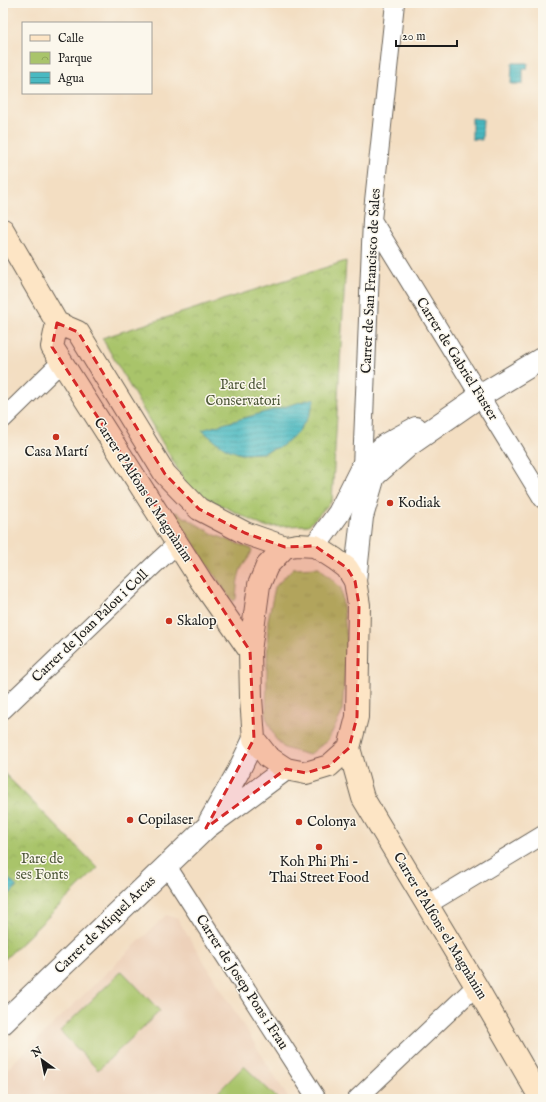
<svg xmlns="http://www.w3.org/2000/svg" width="546" height="1102" viewBox="0 0 546 1102" font-family="'IM FELL English',serif">
	<style>
		.built { fill: #edd1ba }
		.grass { fill: url(#grass-tufts); stroke: #627044 }
		.park { fill: url(#park-crowns); stroke: #627044 }
		.garden { fill: #a9c46b; stroke: #627044 }
		.water { fill: url(#water-rules); stroke: #336a6e }
		.lines { fill: none; stroke-linecap: round; stroke-linejoin: round }
		.minor-casing { stroke: #676056; stroke-width: 20 }
		.tertiary-casing { stroke: #676056; stroke-width: 24 }
		.secondary-casing { stroke: #676056; stroke-width: 24 }
		.minor { stroke: #fff; stroke-width: 18 }
		.tertiary { stroke: #fff; stroke-width: 22 }
		.secondary { stroke: #fde5c5; stroke-width: 22 }
		.marked { fill: #d62828; fill-opacity: 0.2; stroke: #d62828; stroke-width: 3; stroke-dasharray: 8 5; stroke-linejoin: round }
		.poi-dot { fill: #c8321e; stroke: #fbf7ec; stroke-width: 1.5 }
		.labels { text-anchor: middle; dominant-baseline: central; stroke-width: 3; stroke-linejoin: round; paint-order: stroke }
		.street-label { font-size: 14px; fill: #1c1c1c; stroke: #fbf7ec }
		.park-label { font-size: 14px; fill: #4d5738; stroke: #fbf7ec }
		.poi-label { font-size: 14px; fill: #1c1c1c; stroke: #fbf7ec; text-anchor: start }
	</style>
	<defs>
		<pattern id="grass-tufts" width="24" height="20" patternUnits="userSpaceOnUse"><rect width="24" height="20" fill="#a9c46b"/><path d="M3 7l-1-3M5 7V3M7 7l1-3M15 17l-1-3M17 17v-4M19 17l1-3" fill="none" stroke="#91a85c"/></pattern>
		<pattern id="park-crowns" width="20" height="18" patternUnits="userSpaceOnUse"><rect width="20" height="18" fill="#a9c46b"/><path d="M2 6a3 3 0 1 1 6 0M12 15a3 3 0 1 1 6 0" fill="none" stroke="#91a85c"/></pattern>
		<pattern id="water-rules" width="6" height="5" patternUnits="userSpaceOnUse"><rect width="6" height="5" fill="#4ab9c1"/><path d="M0 2.5h6" fill="none" stroke="#409ea5"/></pattern>
	</defs>
	<rect width="100%" height="100%" fill="#fbf7ec"/>
	<filter id="ink" filterUnits="userSpaceOnUse"><feTurbulence type="fractalNoise" baseFrequency=".025" numOctaves="2"/><feDisplacementMap in="SourceGraphic" scale="8" xChannelSelector="R" yChannelSelector="G"/><feConvolveMatrix kernelMatrix="1 2 1 2 8 2 1 2 1" color-interpolation-filters="sRGB"/></filter>
	<filter id="wash" filterUnits="userSpaceOnUse"><feTurbulence type="fractalNoise" baseFrequency=".012" numOctaves="4" result="noise"/><feDisplacementMap in="SourceGraphic" scale="16" xChannelSelector="R" yChannelSelector="G"/><feGaussianBlur stdDeviation="0.9" result="paint"/><feColorMatrix in="noise" values="0 0 0 0 0 0 0 0 0 0 0 0 0 0 0 0 0 1.4 0 .05"/><feComposite in="paint" operator="in"/></filter>
	<g filter="url(#wash)">
		<rect width="100%" height="100%" fill="#f3dec2"/>
		<path class="built" d="M166,915L177,918L289,1099H3V1073Z"/>
		<path class="grass" d="M176,512L215,535L252,549C251,557 244,563 241,569C237,579 237,589 236,599L234,601L229,597L176,517L174,514Z
			M319,567L341,588L347,640L342,713L328,740L309,755L284,748L275,738L266,717L268,620L275,587L293,568Z"/>
		<path class="park" d="M346,261L332,501L309,525L265,527L189,489L102,338Z
			M3,772L98,868L3,961Z"/>
		<path class="garden" d="M122,971L160,1011L98,1070L60,1031Z
			M244,1066L278,1099H211Z"/>
		<path class="water" d="M512,63H528L527,69H523V84H511Z
			M472,118L483,119L482,140L472,139Z
			M315,398L309,416L298,432L282,446L262,453L241,454L227,449L215,441L202,430Z
			M3,873L17,887L3,900Z"/>
	</g>
	<g filter="url(#ink)">
		<g class="lines">
			<g class="minor-casing">
				<path id="minor" d="M372,220L543,499
					M3,419L54,369H66
					M362,467L372,220L395,3
					M3,710L155,564L178,543
					M167,866L317,1099
					M427,905L543,835
					M357,1099L476,986"/>
			</g>
			<g class="tertiary-casing">
				<path id="tertiary" d="M315,546L339,513L362,467L385,445L416,428
					M355,581L362,517L374,476L408,446L480,396L543,358
					M210,821L238,772L254,739
					M3,1023L206,828L286,769"/>
			</g>
			<g class="secondary-casing">
				<path id="secondary" d="M3,230L57,323L78,332L165,474L199,509L245,533L285,547
					M57,323L52,347L201,581L250,651
					M297,545L315,546L335,559L347,568L355,581L359,605L357,717L349,748L329,766L306,773L286,769L268,757L254,739L251,698L250,651L259,585L267,566L285,547Z
					M349,748L363,798L476,986L541,1099"/>
			</g>
			<use href="#minor" class="minor"/>
			<use href="#tertiary" class="tertiary"/>
			<use href="#secondary" class="secondary"/>
		</g>
	</g>
	<path class="marked" d="M57,323L78,332L165,474L199,509L245,533L285,547L315,546L347,568L355,581L359,605L357,717L349,748L329,766L306,773L286,769L206,828L254,739L250,651L52,347Z"/>
	<g class="poi-dot">
		<circle cx="56" cy="437" r="4"/>
		<circle cx="390" cy="503" r="4"/>
		<circle cx="169" cy="621" r="4"/>
		<circle cx="130" cy="820" r="4"/>
		<circle cx="299" cy="822" r="4"/>
		<circle cx="319" cy="847" r="4"/>
	</g>
	<g class="labels">
		<g class="street-label">
			<text transform="translate(371 281) rotate(-87)">Carrer de San Francisco de Sales</text>
			<text transform="translate(457 359) rotate(58)">Carrer de Gabriel Fuster</text>
			<text transform="translate(143 490) rotate(57)">Carrer d'Alfons el Magnànim</text>
			<text transform="translate(90 626) rotate(-44)">Carrer de Joan Palou i Coll</text>
			<text transform="translate(105 925) rotate(-44)">Carrer de Miquel Arcas</text>
			<text transform="translate(440 926) rotate(59)">Carrer d'Alfons el Magnànim</text>
			<text transform="translate(242 982) rotate(57)">Carrer de Josep Pons i Frau</text>
		</g>
		<g class="park-label">
			<text x="243" y="385">Parc del<tspan x="243" dy="16">Conservatori</tspan></text>
			<text x="42" y="859">Parc de<tspan x="42" dy="16">ses Fonts</tspan></text>
		</g>
		<g class="poi-label">
			<text x="56" y="452" text-anchor="middle">Casa Martí</text>
			<text x="398" y="503">Kodiak</text>
			<text x="177" y="621">Skalop</text>
			<text x="138" y="820">Copilaser</text>
			<text x="307" y="822">Colonya</text>
			<text x="319" y="862" text-anchor="middle">Koh Phi Phi -<tspan x="319" dy="16">Thai Street Food</tspan></text>
		</g>
	</g>
	<rect width="546" height="1102" fill="none" stroke="#fbf7ec" stroke-width="16"/>
	<rect x="22" y="22" width="130" height="72" fill="#fbf7ec" stroke="#a29f99"/>
	<rect x="30" y="35" width="20" height="6" fill="#fde5c5" stroke="#a29f99"/>
	<text x="58" y="42" font-size="12" fill="#1c1c1c">Calle</text>
	<rect x="30" y="52" width="20" height="12" fill="url(#park-crowns)" stroke="#a29f99"/>
	<text x="58" y="62" font-size="12" fill="#1c1c1c">Parque</text>
	<rect x="30" y="72" width="20" height="12" fill="url(#water-rules)" stroke="#a29f99"/>
	<text x="58" y="82" font-size="12" fill="#1c1c1c">Agua</text>
	<g transform="translate(42 1060) rotate(327)" stroke="#fbf7ec" stroke-width="3" paint-order="stroke">
	<path d="M0-3L7 15L0 10L-7 15Z" fill="#1c1c1c"/>
	<text y="-6" font-size="11" font-weight="bold" text-anchor="middle" fill="#1c1c1c">N</text>
	</g>
	<path d="M396 40v6h61v-6" fill="none" stroke="#1c1c1c" stroke-width="2"/>
	<text x="402" y="40" font-size="12" fill="#1c1c1c" stroke="#fbf7ec" stroke-width="3" paint-order="stroke">20 m</text>
</svg>
